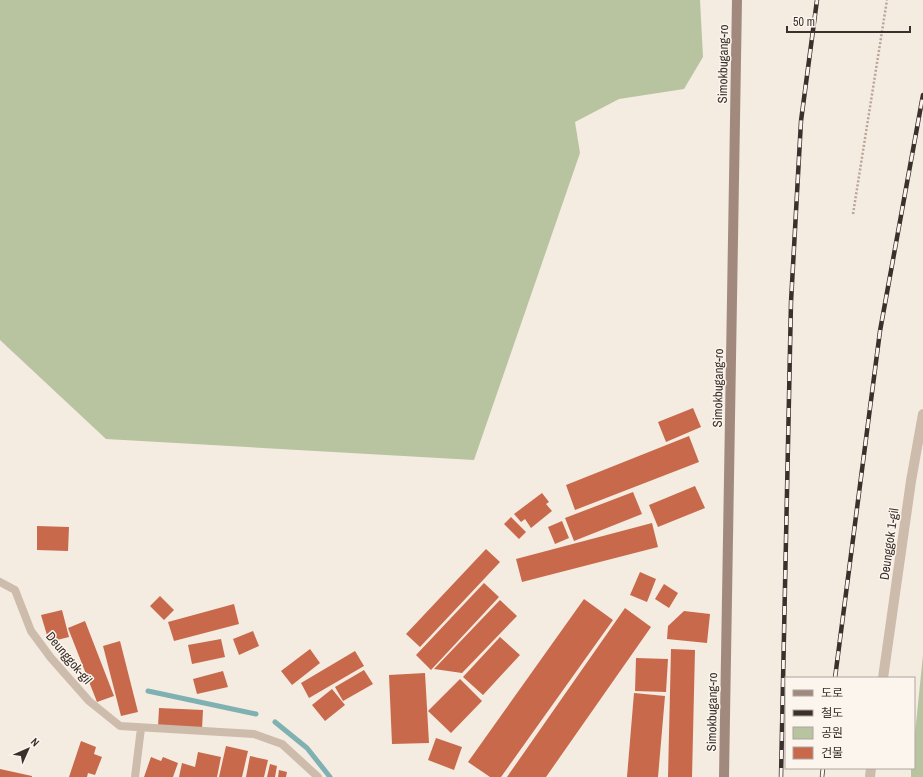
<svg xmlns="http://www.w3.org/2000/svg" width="923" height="777" viewBox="0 0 923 777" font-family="'Archivo Narrow','Noto Sans KR',sans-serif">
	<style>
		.green { fill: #b8c4a0 }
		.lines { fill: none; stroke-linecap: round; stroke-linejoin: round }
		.stream { stroke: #7fb0b2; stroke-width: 5 }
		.building { fill: #c8694b }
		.path { stroke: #b9a596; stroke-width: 2.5; stroke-dasharray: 2 2; stroke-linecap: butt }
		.lane { stroke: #cdbbac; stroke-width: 8 }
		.street { stroke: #cdbbac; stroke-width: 10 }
		.secondary { stroke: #a18a7d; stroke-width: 10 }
		.rail-casing { stroke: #3b302b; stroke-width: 4.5 }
		.rail { stroke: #fbf5ee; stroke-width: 3; stroke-dasharray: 9; stroke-linecap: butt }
		.labels { text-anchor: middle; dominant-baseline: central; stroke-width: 3; stroke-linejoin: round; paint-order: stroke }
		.street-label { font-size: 13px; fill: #3b302b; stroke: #fbf5ee }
	</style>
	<rect width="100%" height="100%" fill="#f4ebe1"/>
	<path class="green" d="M0,0H700L703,57L684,89L619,99L575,122L580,153L474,460L106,439L0,340Z
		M923,655V777H911V768H914V743Z"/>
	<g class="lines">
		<path class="stream" d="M148,691L256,714
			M275,722L307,748L330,777"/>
	</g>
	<path class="building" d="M693,408L701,427L666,442L658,422Z
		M689,436L699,462L575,510L566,485Z
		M695,486L705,508L658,527L649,505Z
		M633,492L642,514L574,541L565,518Z
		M542,493L549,502L546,504L552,511L531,528L525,519L521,522L514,514Z
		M511,517L526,532L519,539L504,524Z
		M562,521L569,538L555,544L548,527Z
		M652,523L658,547L522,582L516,559Z
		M37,526L69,527L68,551L37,550Z
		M486,549L500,562L420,647L406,634Z
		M640,572L656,579L647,602L630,595Z
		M484,583L499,597L431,670L416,655Z
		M664,584L678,593L669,608L655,599Z
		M160,596L174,610L164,620L150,606Z
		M584,599L613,620L501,777H490L468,762Z
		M500,600L517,616L462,673L434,669Z
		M234,604L239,624L174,641L168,622Z
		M625,608L651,627L546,777H507Z
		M62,610L69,637L49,642L41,615Z
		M684,611L710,614L707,643L667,639L668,626Z
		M85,621L114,696L97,702L68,628Z
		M253,631L259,646L239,655L233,639Z
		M500,637L520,655L483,695L463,677Z
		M221,639L225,657L192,664L188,645Z
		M120,641L138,712L121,716L103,646Z
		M310,649L320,663L292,685L281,671Z
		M671,649L695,650L692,777H668Z
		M355,651L364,666L309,698L301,683Z
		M636,658L668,659L666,692L635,691Z
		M364,670L373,684L343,701L335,687Z
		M223,671L228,687L197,694L193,679Z
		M425,673L429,743L392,744L389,675Z
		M460,679L482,701L451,733L428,711Z
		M332,689L345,705L325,721L312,705Z
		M634,693L665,696L658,777H627Z
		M159,708L203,710L202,729L158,727Z
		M436,738L462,747L454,770L428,760Z
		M81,741L96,747L94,754L102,757L95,775L88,773L87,777H69Z
		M226,746L248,751L242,777H219Z
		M198,752L221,757L217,777H179L182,763L195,767Z
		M250,756L268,760L264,777H246Z
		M151,757L161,761L163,757L178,763L173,777H144Z
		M270,764L277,766L275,777H267Z
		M0,769L32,776V777H0Z
		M279,770L287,772L286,777H278Z"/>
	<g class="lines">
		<path class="path" d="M853,214L887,0"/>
		<path class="lane" d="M0,582L15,590L31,631L51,658L89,701L120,726L254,734L282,744L318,777
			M135,777L141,728"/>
		<path class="street" d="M883,678L911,481L923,414
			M870,777L871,768"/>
		<path class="secondary" d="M724,777L737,0"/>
		<g class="rail-casing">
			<path id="rail" d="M835,678L880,331L923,95
				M781,777L791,302L801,121L817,0
				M822,777L823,768"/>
		</g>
		<use href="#rail" class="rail"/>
	</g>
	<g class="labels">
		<g class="street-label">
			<text transform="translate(723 64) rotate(-89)">Simokbugang-ro</text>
			<text transform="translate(718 388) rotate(-89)">Simokbugang-ro</text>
			<text transform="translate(889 544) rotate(-82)">Deunggok 1-gil</text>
			<text transform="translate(69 658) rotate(50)">Deunggok-gil</text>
			<text transform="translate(712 712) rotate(-89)">Simokbugang-ro</text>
		</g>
	</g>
	<rect x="785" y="677" width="130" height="92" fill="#fbf5ee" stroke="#aea6a0"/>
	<rect x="793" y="690" width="20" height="6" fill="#a18a7d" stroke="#aea6a0"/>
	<text x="821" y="697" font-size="12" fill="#3b302b">도로</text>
	<rect x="793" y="710" width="20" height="6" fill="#3b302b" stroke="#aea6a0"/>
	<text x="821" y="717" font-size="12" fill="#3b302b">철도</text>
	<rect x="793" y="727" width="20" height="12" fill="#b8c4a0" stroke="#aea6a0"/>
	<text x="821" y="737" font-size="12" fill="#3b302b">공원</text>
	<rect x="793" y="747" width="20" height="12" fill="#c8694b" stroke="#aea6a0"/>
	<text x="821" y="757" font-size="12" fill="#3b302b">건물</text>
	<g transform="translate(28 749) rotate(45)" stroke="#fbf5ee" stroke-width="3" paint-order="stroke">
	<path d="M0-3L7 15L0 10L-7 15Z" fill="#3b302b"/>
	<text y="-6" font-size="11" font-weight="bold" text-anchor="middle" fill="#3b302b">N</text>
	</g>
	<path d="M787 26v6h123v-6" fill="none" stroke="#3b302b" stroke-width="2"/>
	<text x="793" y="26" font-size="12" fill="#3b302b" stroke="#fbf5ee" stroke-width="3" paint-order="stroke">50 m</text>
</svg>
